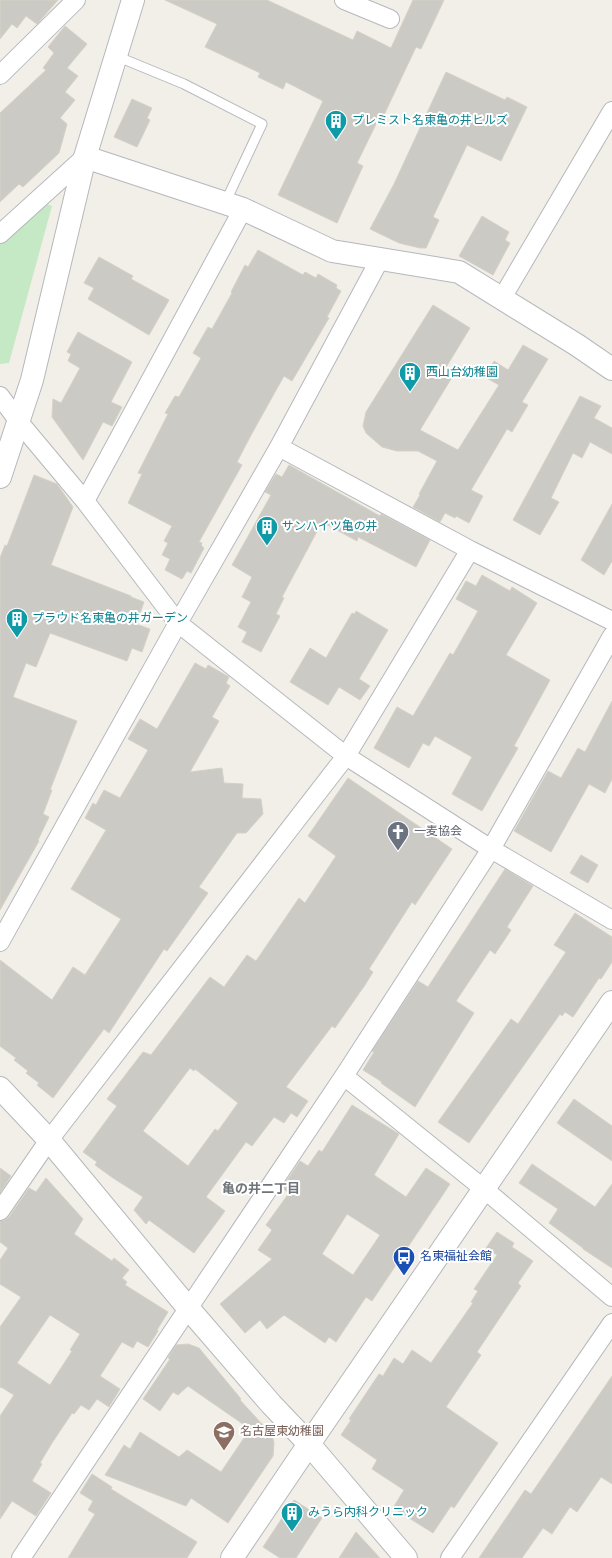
<svg xmlns="http://www.w3.org/2000/svg" width="612" height="1558" viewBox="0 0 612 1558" font-family="Overpass,'Noto Sans JP',sans-serif">
	<style>
		.green { fill: #c5e8c5 }
		.building { fill: #cccac5; stroke: #d6d1c6; fill-rule: evenodd }
		.lines { fill: none; stroke-linecap: round; stroke-linejoin: round }
		.service-casing { stroke: #b5b8bc; stroke-width: 11 }
		.minor-casing { stroke: #b5b8bc; stroke-width: 20 }
		.tertiary-casing { stroke: #b5b8bc; stroke-width: 24 }
		.service { stroke: #fff; stroke-width: 9 }
		.minor { stroke: #fff; stroke-width: 18 }
		.tertiary { stroke: #fff; stroke-width: 22 }
		.labels { text-anchor: middle; dominant-baseline: central; stroke-width: 4; stroke-linejoin: round; paint-order: stroke }
		.culture-label { font-size: 12px; fill: #0d838f; stroke: #fff; text-anchor: start }
		.worship-label { font-size: 12px; fill: #5b616d; stroke: #fff; text-anchor: start }
		.transit-label { font-size: 12px; fill: #164399; stroke: #fff; text-anchor: start }
		.education-label { font-size: 12px; fill: #785e54; stroke: #fff; text-anchor: start }
		.neighbourhood-label { font-size: 13px; font-weight: bold; fill: #70757a; stroke: #fff }
	</style>
	<rect width="100%" height="100%" fill="#f1efe8"/>
	<path class="green" d="M37,200L52,206L9,363L0,364V232Z"/>
	<path class="building" d="M0,0H58L37,24L26,16L17,28L12,24L0,39Z
		M165,0H267L353,40L357,31L391,48L413,0H444L421,49L416,47L383,117L380,116L357,163L363,166L337,223L278,195L323,101L286,82L283,89L258,77L260,73L205,47L217,24Z
		M65,26L87,44L67,68L78,76L65,92L75,100L60,118L67,124L59,153L23,187L19,184L0,202V113L46,70L43,68L54,53L48,47Z
		M446,72L505,100L507,97L527,107L501,161L467,145L433,217L439,220L426,248H420L399,243L370,229L394,184Z
		M132,99L152,108L147,118L150,120L137,147L114,137Z
		M482,216L509,232L505,240L510,243L493,275L459,256Z
		M258,250L303,275L305,272L316,278L318,274L337,285L336,288L341,291L327,317L329,318L292,381L284,376L250,437L237,462L242,465L199,542L202,543L201,545L204,548L191,573L187,571L182,579L165,570L170,559L162,555L168,543L164,541L172,526L128,503L142,474L138,473L168,414L165,413L175,396L179,397L201,358L193,353L208,327L212,329L232,293L231,292L245,265L248,267Z
		M99,257L133,276L131,279L169,300L149,335L88,299L94,288L84,283Z
		M433,305L470,328L445,369L454,374L420,430L458,450L499,385L485,377L494,361L508,370L523,345L548,359L522,402L528,405L512,432L507,429L471,490L483,496L469,523L456,516L455,518L445,513L440,522L413,507L420,495L419,494L437,461L418,451H397L382,447L366,433L363,426L366,412Z
		M78,332L132,362L111,402L122,407L112,426L103,422L83,460L52,417L53,399L61,403L80,368L68,361L71,354L67,352Z
		M580,396L601,406L594,418L612,428V454L590,442L582,458L573,453L551,498L559,502L540,535L513,520Z
		M289,465L380,516L381,514L430,540L416,567L358,537L357,541L322,522L282,597L284,598L276,614L280,616L261,652L242,642L247,632L238,627L251,602L242,597L252,577L232,565L271,495L265,492L276,474L282,477Z
		M34,475L57,484L73,507L51,565L131,596V597L144,602L136,624L150,629L142,652L132,648L127,661L50,633L36,667L26,663L13,697L77,721L50,790H52L43,814L49,817L38,840L39,841L0,910V558L5,545L7,546Z
		M612,504V561L604,575L581,560Z
		M482,575L510,591L512,587L537,603L506,655L550,680L514,746L518,748L482,811L452,794L472,757L435,736L429,746L423,743L409,768L374,748L397,707L413,716L450,653L453,655L478,611L456,599L466,581L476,586Z
		M356,611L388,630L359,679L370,686L360,700L339,687L328,705L290,682L310,648L326,658L352,613L355,614Z
		M195,663L206,669L208,665L229,677L226,683L230,686L212,717L219,721L190,772L222,768L224,783L243,784L242,798L261,799L263,814L246,833H237L199,887L208,893L167,951L164,949L109,1033L104,1029L53,1098L37,1085L39,1083L26,1073L28,1071L14,1060L16,1058L0,1046V960L52,1000L73,967L85,975L121,919L71,889L106,830L85,818L93,803L96,805L104,790L120,798L148,750L128,739L140,719L157,729Z
		M612,701V779L605,793L589,784L551,852L514,831L548,771L561,778L578,748L585,752Z
		M348,778L452,849L415,905L412,902L369,969L373,972L365,985L335,1028L332,1026L286,1087L308,1101L297,1117L291,1113L284,1123L274,1117L252,1146L246,1142L206,1197L225,1211L194,1253L149,1220L146,1224L134,1210L143,1197L113,1178L95,1165L97,1162L83,1152L117,1106L107,1099L143,1052L151,1055L210,977L224,987L247,955L256,961L299,898L305,903L336,856L308,836ZM190,1068L194,1071L195,1069L238,1103L218,1131L215,1129L188,1166L143,1131Z
		M581,855L598,865L588,883L570,873Z
		M505,869L533,886L507,927L511,930L495,954L490,950L456,1001L474,1013L415,1107L381,1083L382,1082L363,1070L374,1052L372,1051L418,981L428,987Z
		M575,913L612,937V962L601,979L599,978L573,1017L565,1012L562,1016L560,1014L469,1143L438,1122L511,1019L518,1024L566,952L554,945Z
		M574,1099L612,1126V1161L557,1123Z
		M352,1105L399,1134L374,1175L406,1197L426,1168L450,1184L372,1301L366,1297L336,1342L329,1337L325,1343L284,1315L267,1329L260,1320L245,1333L220,1304L272,1259L258,1250L272,1230L266,1225L289,1193L282,1188L300,1161L308,1166L319,1150L322,1152ZM347,1214L380,1235L353,1275L322,1254Z
		M532,1164L595,1207L612,1184V1268L583,1249V1248L549,1223L558,1209L519,1183Z
		M0,1168L11,1176L0,1193Z
		M46,1178L83,1219L74,1234L112,1261L114,1258L129,1270L122,1278L127,1282L125,1285L168,1312L157,1330L158,1331L148,1347L137,1341L133,1348L122,1342L100,1376L120,1389L109,1407L97,1399L89,1410L81,1405L74,1414L72,1413L52,1443L40,1463L42,1464L32,1481L51,1493L36,1516L12,1501L0,1519V1416L14,1395L1,1387L0,1388V1327L21,1297L0,1284V1260L8,1248L0,1242V1221L5,1220L9,1217L29,1188L36,1192ZM50,1315L80,1334L70,1350L72,1351L50,1385L17,1363Z
		M497,1232L514,1243L512,1247L533,1261L518,1283L521,1286L477,1352L481,1355L446,1407L498,1443L454,1508L451,1506L433,1533L393,1508L404,1490L372,1469L377,1460L341,1435L351,1420L349,1419L379,1374L383,1376L394,1358L403,1364L412,1350L431,1363L473,1303L471,1302L478,1291L474,1289L497,1255L486,1248Z
		M188,1344L199,1348L241,1399L240,1400L272,1435L274,1443L273,1456L228,1523L191,1498L186,1506L105,1475L124,1445L130,1449L140,1432L179,1457L187,1450L221,1472L250,1429L188,1386L178,1395L173,1392L160,1411L143,1399L170,1359L168,1358L176,1345Z
		M612,1376V1484L601,1477L577,1512L570,1507L552,1534L543,1528L522,1558H479L525,1490L531,1494Z
		M92,1474L112,1487L111,1489L197,1542L187,1558H68L95,1514L88,1510L93,1501L80,1493Z
		M294,1500L322,1518L296,1558H280L263,1547Z
		M356,1532L380,1558H339Z"/>
	<g class="lines">
		<g class="service-casing">
			<path id="service" d="M116,56L184,84L262,124L225,203"/>
		</g>
		<g class="minor-casing">
			<path id="minor" d="M344,0L390,19
				M0,75L76,0
				M0,234L85,157
				M502,298L612,111
				M0,396L19,422L85,501L178,623L346,756L491,849L612,920
				M279,447L470,550L612,621
				M85,501L243,209
				M0,942L178,623L279,447L380,259
				M344,1076L484,1189L612,1297
				M0,1211L49,1140L346,756L470,550
				M21,1558L344,1076L491,849L612,636
				M450,1558L612,1323"/>
		</g>
		<g class="tertiary-casing">
			<path id="tertiary" d="M85,157L243,209L332,251L459,272L577,345L612,369
				M0,477L32,380L85,157L133,0
				M0,1088L49,1140L189,1309L271,1404L309,1444L406,1558
				M232,1558L309,1444L612,1002"/>
		</g>
		<use href="#service" class="service"/>
		<use href="#minor" class="minor"/>
		<use href="#tertiary" class="tertiary"/>
	</g>
	<defs>
		<g id="building-pin" transform="scale(1.15)"><path d="M0 17L-7.5 6A9.5 9.5 0 1 1 7.5 6Z" fill="#0f9aa8" stroke="#fff"/><path d="M-4-6H4V6H1V3H-1V6H-4ZM-2.5-4.3h1.7v1.8h-1.7ZM.8-4.3h1.7v1.8H.8ZM-2.5-1h1.7V.8h-1.7ZM.8-1h1.7V.8H.8Z" fill="#fff"/></g>
		<g id="church-pin" transform="scale(1.15)"><path d="M0 17L-7.5 6A9.5 9.5 0 1 1 7.5 6Z" fill="#6b7280" stroke="#fff"/><path d="M-1.2-6h2.4v3.5h3.3v2.4h-3.3V6h-2.4V-.1h-3.3v-2.4h3.3Z" fill="#fff"/></g>
		<g id="bus-pin" transform="scale(1.15)"><path d="M0 17L-7.5 6A9.5 9.5 0 1 1 7.5 6Z" fill="#1a4fb4" stroke="#fff"/><path d="M-5-6H5V4H4V6H2V4H-2V6H-4V4H-5ZM-3.5-4V0h7V-4ZM-3.5 1.2v1.5H-2V1.2ZM2 1.2v1.5H3.5V1.2Z" fill="#fff"/></g>
		<g id="school-pin" transform="scale(1.15)"><path d="M0 17L-7.5 6A9.5 9.5 0 1 1 7.5 6Z" fill="#8d6e63" stroke="#fff"/><path d="M0-5L7-2L0 1L-7-2ZM-4 1L0 2.5L4 1V4Q0 6-4 4Z" fill="#fff"/></g>
	</defs>
	<g fill-rule="evenodd">
		<use href="#building-pin" x="336" y="121"/>
		<use href="#building-pin" x="410" y="373"/>
		<use href="#building-pin" x="267" y="527"/>
		<use href="#building-pin" x="17" y="619"/>
		<use href="#church-pin" x="398" y="832"/>
		<use href="#bus-pin" x="404" y="1257"/>
		<use href="#school-pin" x="224" y="1432"/>
		<use href="#building-pin" x="292" y="1513"/>
	</g>
	<g class="labels">
		<g class="culture-label">
			<text x="352" y="121">プレミスト名東亀の井ヒルズ</text>
			<text x="426" y="373">西山台幼稚園</text>
			<text x="282" y="527">サンハイツ亀の井</text>
			<text x="32" y="619">プラウド名東亀の井ガーデン</text>
			<text x="308" y="1513">みうら内科クリニック</text>
		</g>
		<g class="worship-label">
			<text x="414" y="832">一麦協会</text>
		</g>
		<g class="transit-label">
			<text x="420" y="1257">名東福祉会館</text>
		</g>
		<g class="education-label">
			<text x="240" y="1432">名古屋東幼稚園</text>
		</g>
		<g class="neighbourhood-label">
			<text x="261" y="1190">亀の井二丁目</text>
		</g>
	</g>
</svg>
